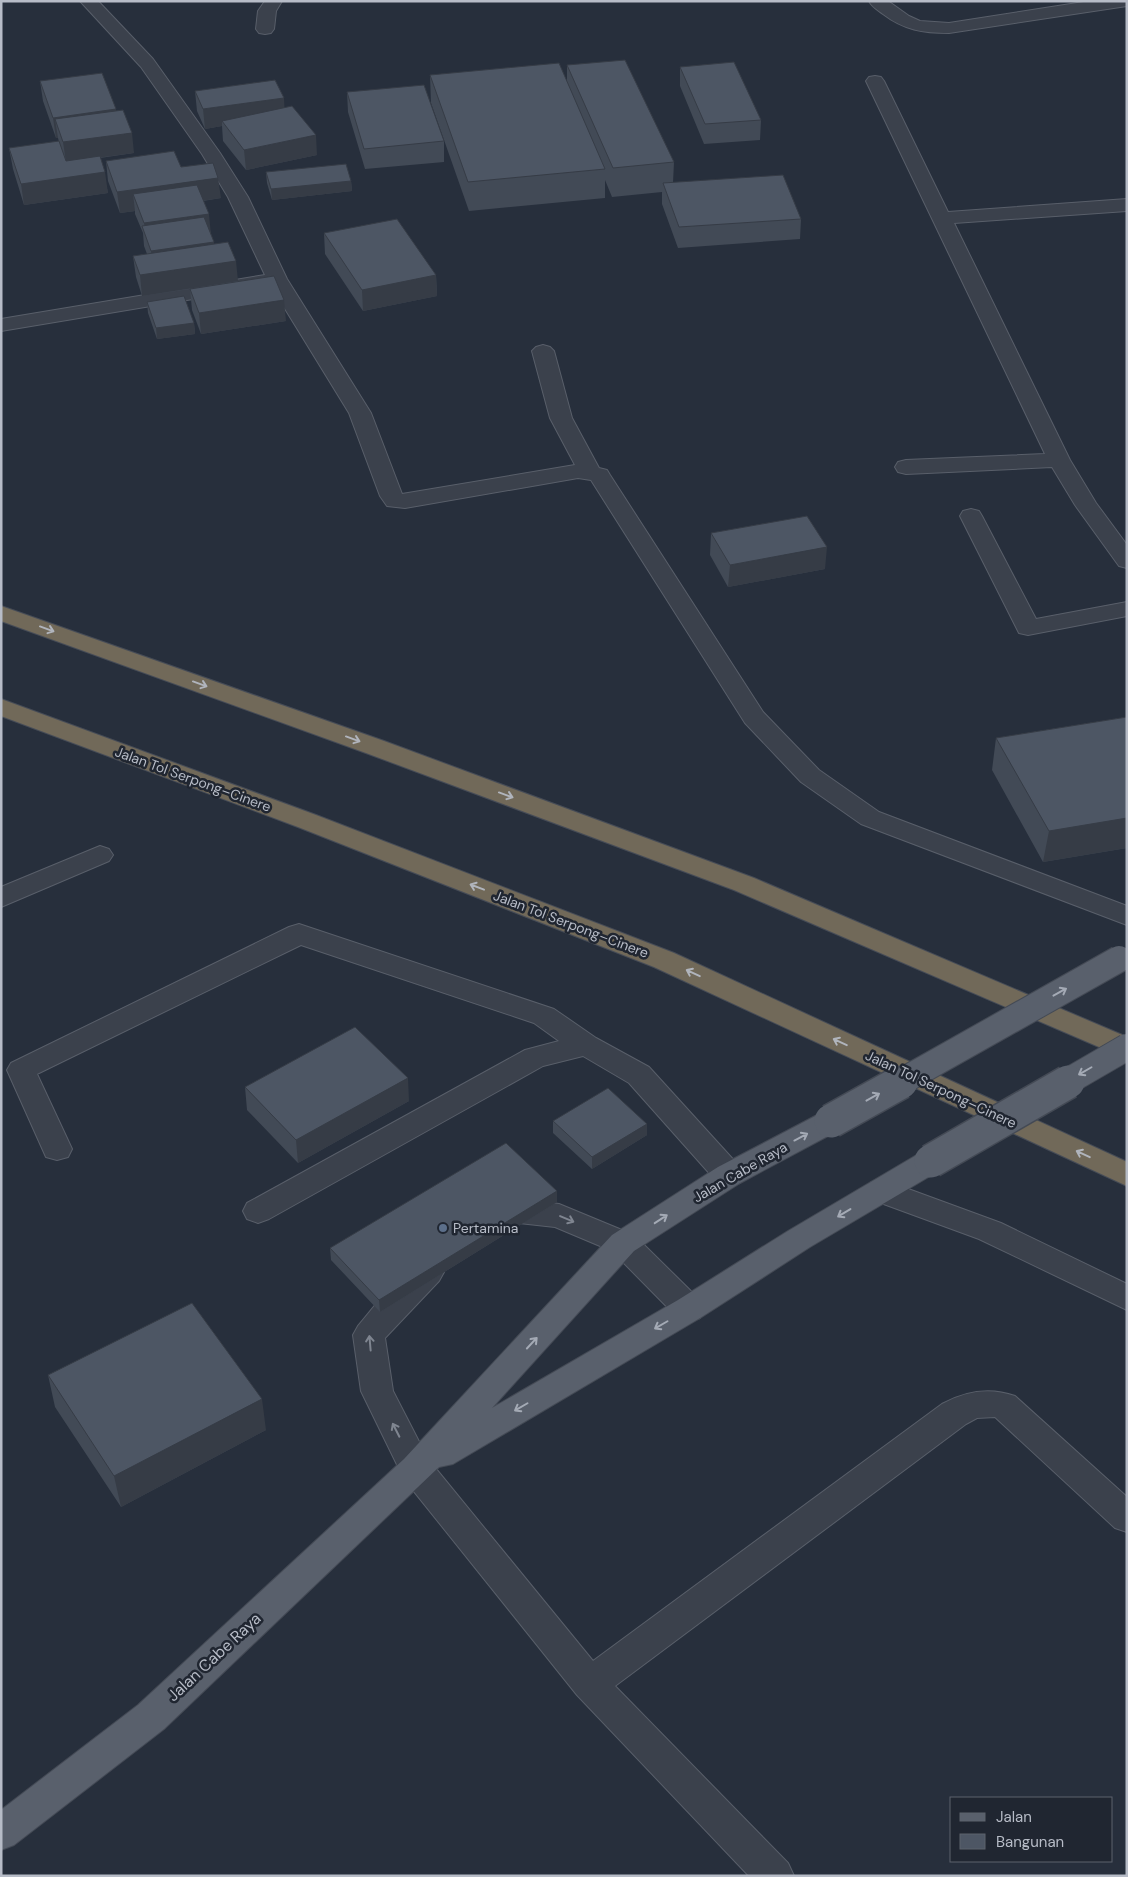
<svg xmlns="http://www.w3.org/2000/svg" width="1128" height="1877" viewBox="0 0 1128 1877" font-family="'DM Sans',sans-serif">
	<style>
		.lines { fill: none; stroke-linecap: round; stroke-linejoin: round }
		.minor-casing { stroke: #595f6a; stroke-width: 2 }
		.major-casing { stroke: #444a55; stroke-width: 2 }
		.highway-casing { stroke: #464c57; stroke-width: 2 }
		.minor { fill: #3b414c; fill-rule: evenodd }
		.major { fill: #59606c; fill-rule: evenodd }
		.highway { fill: #716959; fill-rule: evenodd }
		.major-bridge-far1-casing { stroke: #444a55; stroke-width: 28; stroke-linecap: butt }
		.major-bridge-casing { stroke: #444a55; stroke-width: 36; stroke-linecap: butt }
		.major-bridge-far1 { stroke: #59606c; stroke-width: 26 }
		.major-bridge { stroke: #59606c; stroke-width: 33 }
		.wall { fill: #424a56 }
		.shaded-wall { fill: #363c46 }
		.building { fill: #4d5664; stroke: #363c46 }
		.oneway { stroke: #b0b4bc }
		.oneway2 { stroke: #a4aab5 }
		.oneway3 { stroke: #7f8590 }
		.service-dot { fill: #5c6f8a; stroke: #202631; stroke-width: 2 }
		.labels { text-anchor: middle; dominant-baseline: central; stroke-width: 5; stroke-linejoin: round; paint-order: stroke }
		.street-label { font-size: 14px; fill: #b7bcc7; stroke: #202631 }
		.poi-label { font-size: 14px; fill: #b7bcc7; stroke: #202631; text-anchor: start }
		.near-street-label { font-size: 16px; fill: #b7bcc7; stroke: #202631 }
	</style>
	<rect width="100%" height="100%" fill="#272f3c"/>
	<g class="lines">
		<g class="minor-casing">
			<path id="minor" d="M80,1H98L153,59L220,153L248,197L287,279L371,413L402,494L575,465L550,418L532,351L536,347L543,345L550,347L554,351L572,418L599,468L607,470L610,475L763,712L819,770L879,812L1127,906V925L861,824L801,782L745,723L591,480L578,478L405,508L387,506L380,496L349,413L271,286L1,331V319L265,275L228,197L202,154L141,67Z
				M265,1H282L276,11L274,29L271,33L265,34L259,33L256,29L258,11Z
				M869,1H888L909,16L920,21L949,23L1090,1H1127V6L949,33C923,33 904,30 883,14C878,10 872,7 869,1Z
				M875,76L881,77L884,81L948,212L1127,199V211L954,223L1070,460L1096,503L1127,545V568L1119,566L1075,505L1052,467L906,474L898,472L895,467L898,462L906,460L1045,454L866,81L869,77Z
				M971,509L979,511L982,516L1036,619L1127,602V616L1028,635L1019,633L960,516L963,511Z
				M100,846L109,849L113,855L109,861L1,907V887Z
				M299,924L554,1009L596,1038L649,1067L740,1167L744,1175L740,1183L729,1186L718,1183L629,1083L583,1056L543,1066L269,1219L258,1223L247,1219L243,1211L247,1203L525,1050L559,1041L534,1023L301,945L37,1074L72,1149L68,1157L57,1160L46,1157L7,1070L11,1063L289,927Z
				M881,1179L1001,1223L1127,1284V1310L979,1239L870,1199L866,1191L870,1183Z
				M519,1199L559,1204L634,1235L700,1300L705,1309L700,1318L689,1322L678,1318L612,1251L555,1227L519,1223L508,1219L504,1211L508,1203Z
				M428,1260L439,1263L444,1272L439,1281L385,1338L393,1391L428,1459L593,1661L942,1404C966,1391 989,1387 1015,1396L1127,1497V1532L1115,1528L995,1417L977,1418L966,1424L615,1686L788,1863L794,1876H749L577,1695L404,1479L361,1391L353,1335L358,1326C376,1305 402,1268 428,1260Z"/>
		</g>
		<g class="major-casing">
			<path id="major" d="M831,1110L841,1113L846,1121L841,1129L740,1183L634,1251L492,1408L678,1300L788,1231L920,1153L931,1150L942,1153L946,1161L942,1169L810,1247L700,1318L453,1464L439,1467L164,1729L14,1845L1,1850V1810L138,1705L404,1459L612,1235L718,1167L821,1113Z"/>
		</g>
		<g class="highway-casing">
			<path id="highway" d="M1,606L384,741L754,878L1127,1037V1059L734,890L366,753L1,621Z
				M1,699L316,815L674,953L1127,1162V1186L654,967L298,827L1,716Z"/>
		</g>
		<use href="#minor" class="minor"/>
		<use href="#major" class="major"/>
		<use href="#highway" class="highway"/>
		<g class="major-bridge-far1-casing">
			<path id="major-bridge-far1" d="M899,1083L1119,959
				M1065,1083L1127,1047"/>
		</g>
		<g class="major-bridge-casing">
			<path id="major-bridge" d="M831,1121L901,1082
				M931,1161L1068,1082"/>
		</g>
		<use href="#major-bridge-far1" class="major-bridge-far1"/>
		<use href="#major-bridge" class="major-bridge"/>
	</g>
	<path class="wall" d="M567,65L674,162L673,183L801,219L800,239L678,248L662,204V192L612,197L605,180V198L469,211L431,103L430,75L567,82Z
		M680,67L761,120L760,140L704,144L680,86Z
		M40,81L116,111L134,153L100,158L108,193L24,205L13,169L9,148L59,142L58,138H56L43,101Z
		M195,91L284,98V108L317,155L246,170L223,141L222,126L205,129L197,111Z
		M347,92L444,141V162L365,169L348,112Z
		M106,161L221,198L203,201L211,234L214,244L238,281L286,321L201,334L192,310L190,289L142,296L136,277L133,256L147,254L144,246L143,233L135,214V211L120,213L108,181Z
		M266,172L351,181L352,191L272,200L267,183Z
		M324,233L436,275L437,296L363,311L325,254Z
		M147,302L194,323L195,334L157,339L148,313Z
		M711,533L825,569L728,587L710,555Z
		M1127,717V848L1043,862L992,770L996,738Z
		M245,1087L409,1101L298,1163L247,1110Z
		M553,1121L647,1135L592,1169L553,1133Z
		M557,1202L380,1312L331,1260L330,1248Z
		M48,1375L266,1430L121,1507L55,1407Z"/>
	<path class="shaded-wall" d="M284,98L285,118L222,121V126L205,129L203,109Z
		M116,109L118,129L55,119L58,138H56L53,118Z
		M132,133L134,153L66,162L63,142Z
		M316,135L317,155L246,170L244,150Z
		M105,172L108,193L24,205L21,184Z
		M218,178L221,198L139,210L133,194L135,211L120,213L117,192Z
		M351,181L352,191L272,200L271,189Z
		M209,214L211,235L146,237L144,223Z
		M214,242L216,262L154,272L151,251Z
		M236,261L238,281L142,296L140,275Z
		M436,275L437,296L363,311L362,290Z
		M284,300L286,321L201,334L199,313Z
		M194,323L195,334L157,339L156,328Z
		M827,547L825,569L728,587L730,565Z
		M1127,818V848L1043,862L1049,831Z
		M408,1078L409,1101L298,1163L296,1140Z
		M647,1124V1135L592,1169V1157Z
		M557,1191V1202L380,1312L379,1300Z
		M262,1399L266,1430L121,1507L114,1476Z"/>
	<path class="building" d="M625,60L674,162L613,168L567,65Z
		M734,62L761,120L705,124L680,67Z
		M559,63L605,169L468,182L430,75Z
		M102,73L116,109L53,118L40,81Z
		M275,80L284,98L203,109L195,91Z
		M424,85L444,141L364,149L347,92Z
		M292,106L316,135L244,150L222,121Z
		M123,110L132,133L63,142L55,119Z
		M59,141L66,161L100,156L105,172L21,184L9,148Z
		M174,151L181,167L213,163L218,178L117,192L106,161Z
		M346,164L351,181L271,189L266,172Z
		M783,175L801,219L679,227L663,183Z
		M197,185L209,214L144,223L133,194Z
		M204,217L214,242L151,251L142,226Z
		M397,219L436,275L362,290L324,233Z
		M228,242L236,261L140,275L133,256Z
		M274,276L284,300L199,313L190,289Z
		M184,296L194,323L156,328L147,302Z
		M807,516L827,547L730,565L711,533Z
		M1127,717V818L1049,831L996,738Z
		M355,1027L408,1078L296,1140L245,1087Z
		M608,1088L647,1124L592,1157L553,1121Z
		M506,1143L557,1191L379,1300L330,1248Z
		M192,1303L262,1399L114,1476L48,1375Z"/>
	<defs><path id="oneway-shaft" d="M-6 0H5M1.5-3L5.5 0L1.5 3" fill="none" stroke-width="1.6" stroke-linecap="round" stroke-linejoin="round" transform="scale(1.25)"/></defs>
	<g class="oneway">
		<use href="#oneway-shaft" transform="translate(47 629) rotate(20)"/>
		<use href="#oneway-shaft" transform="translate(200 684) rotate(20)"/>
		<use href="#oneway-shaft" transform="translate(353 739) rotate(20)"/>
		<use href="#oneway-shaft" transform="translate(506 795) rotate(20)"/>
		<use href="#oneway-shaft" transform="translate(477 887) rotate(-159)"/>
		<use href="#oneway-shaft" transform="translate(693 973) rotate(-155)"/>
		<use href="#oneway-shaft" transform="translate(840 1042) rotate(-155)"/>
		<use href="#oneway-shaft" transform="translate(1083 1154) rotate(-155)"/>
	</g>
	<g class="oneway2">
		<use href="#oneway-shaft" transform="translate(1060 992) rotate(-29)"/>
		<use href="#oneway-shaft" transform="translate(1085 1071) rotate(150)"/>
		<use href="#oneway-shaft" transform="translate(873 1097) rotate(-29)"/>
		<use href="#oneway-shaft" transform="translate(801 1137) rotate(-28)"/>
		<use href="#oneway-shaft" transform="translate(844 1213) rotate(149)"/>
		<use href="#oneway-shaft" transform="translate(661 1219) rotate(-33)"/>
		<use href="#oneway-shaft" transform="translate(661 1325) rotate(150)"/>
		<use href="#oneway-shaft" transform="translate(532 1343) rotate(-47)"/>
		<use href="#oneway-shaft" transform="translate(521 1407) rotate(150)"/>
	</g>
	<g class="oneway3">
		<use href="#oneway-shaft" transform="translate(567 1219) rotate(23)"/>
		<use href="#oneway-shaft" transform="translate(370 1343) rotate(-95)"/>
		<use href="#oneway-shaft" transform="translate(396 1430) rotate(-117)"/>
	</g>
	<circle class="service-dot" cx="443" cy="1228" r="5"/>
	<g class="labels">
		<g class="street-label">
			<text transform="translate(193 779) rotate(20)">Jalan Tol Serpong–Cinere</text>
			<text transform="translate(571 924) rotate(21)">Jalan Tol Serpong–Cinere</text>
			<text transform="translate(941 1089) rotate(25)">Jalan Tol Serpong–Cinere</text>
			<text transform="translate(740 1172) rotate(-30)">Jalan Cabe Raya</text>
		</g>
		<g class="poi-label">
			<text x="453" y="1228">Pertamina</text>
		</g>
		<g class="near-street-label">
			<text transform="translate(214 1657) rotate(-43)">Jalan Cabe Raya</text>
		</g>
	</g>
	<rect width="1128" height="1877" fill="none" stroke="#b7bcc7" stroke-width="5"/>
	<rect x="950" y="1797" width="162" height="65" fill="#202631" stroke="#5c626d"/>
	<rect x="960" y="1813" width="25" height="8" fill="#59606c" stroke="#5c626d"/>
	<text x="996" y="1822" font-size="15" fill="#b7bcc7">Jalan</text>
	<rect x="960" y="1834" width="25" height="15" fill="#4d5664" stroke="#5c626d"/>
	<text x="996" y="1847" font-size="15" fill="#b7bcc7">Bangunan</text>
</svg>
